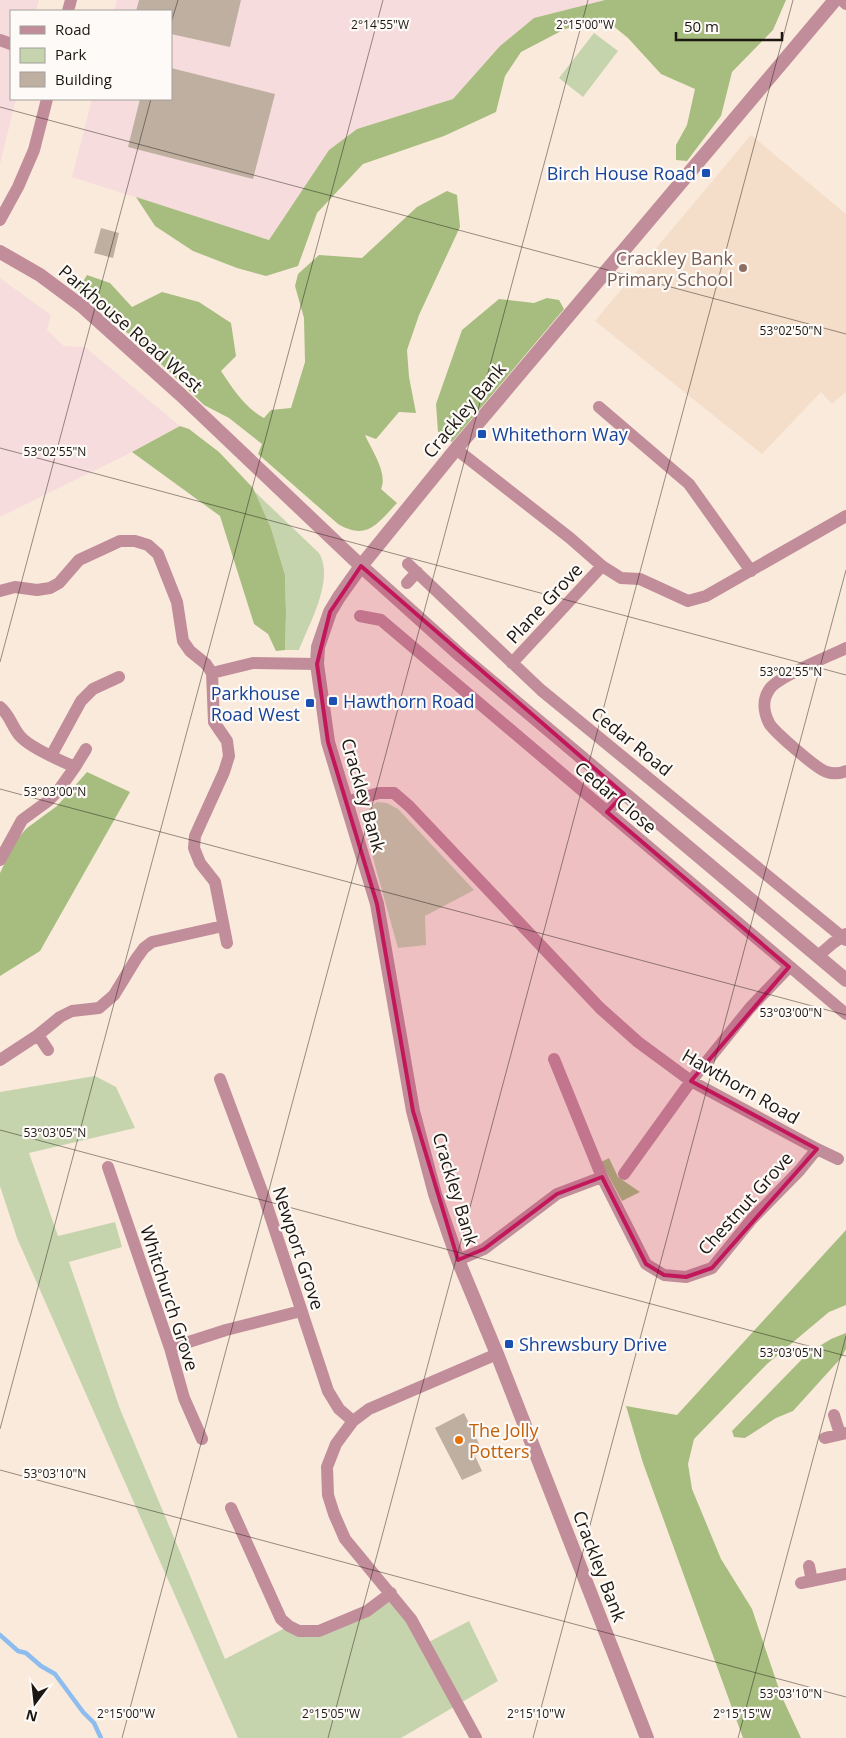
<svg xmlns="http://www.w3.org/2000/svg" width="846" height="1738" viewBox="0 0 846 1738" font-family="'Open Sans',sans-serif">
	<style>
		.built { fill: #f4dec9 }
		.industrial { fill: #f7dcdd }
		.green { fill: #c6d4ae }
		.forest { fill: #a6bd7f }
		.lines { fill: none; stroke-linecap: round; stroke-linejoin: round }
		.stream { stroke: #8dbdef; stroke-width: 4.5 }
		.building { fill: #beafa1 }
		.minor { stroke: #c28d9a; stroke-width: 12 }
		.tertiary { stroke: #c28d9a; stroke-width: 14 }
		.marked { fill: #c2185b; fill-opacity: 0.2; stroke: #c2185b; stroke-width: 4; stroke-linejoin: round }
		.ticks { fill: none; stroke: #1d1712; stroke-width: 1; stroke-opacity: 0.45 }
		.transit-dot { fill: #1a4fb4; stroke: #fdfaf7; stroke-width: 2 }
		.education-dot { fill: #8d6e63; stroke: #fdfaf7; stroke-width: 2 }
		.food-dot { fill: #e8710a; stroke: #fdfaf7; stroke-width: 2 }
		.labels { text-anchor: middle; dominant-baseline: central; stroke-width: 4.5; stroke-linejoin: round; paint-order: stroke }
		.transit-label { font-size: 18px; fill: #164399; stroke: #fdfaf7; text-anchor: start }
		.education-label { font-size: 18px; fill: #785e54; stroke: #fdfaf7; text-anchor: end }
		.street-label { font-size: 18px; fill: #1d1712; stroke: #fdfaf7 }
		.food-label { font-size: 18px; fill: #c56008; stroke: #fdfaf7; text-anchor: start }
		.ticks-label { font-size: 12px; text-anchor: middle; fill: #1d1712; stroke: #fdfaf7; stroke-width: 4.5; stroke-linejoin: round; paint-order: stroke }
	</style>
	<rect width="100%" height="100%" fill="#faeadb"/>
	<path class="built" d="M751,135L846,214V392L832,404L821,392L762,454L595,321Z"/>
	<path class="industrial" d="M0,0H39L36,11H11V99H16L0,164Z
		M117,0H605L534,19L500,46L453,99L357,129L329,150L269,240L72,177L92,99H171V11H114Z
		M0,278L51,315L47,330L64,346L85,347L180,426L132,452L0,517Z"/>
	<path class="green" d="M594,33L618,51L583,97L559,78Z
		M254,491L319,553C335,579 309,624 299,650H285L286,613L285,575L271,528Z
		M377,802L387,803L398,809L474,890L425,916L426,945L398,948L366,833C365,819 365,810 377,802Z
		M95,1076L116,1087L135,1128L29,1153L58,1236L115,1222L122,1247L69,1262L120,1409L225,1659L289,1626L319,1631L391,1593L425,1644L469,1621L498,1681L401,1738H238L17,1238L0,1186V1092Z"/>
	<path class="forest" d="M605,0H786L773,30L732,72L721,116L687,161L676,160V145L687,125L695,89L661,74L628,38L606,20L565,29L521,52L505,76L496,112L444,136L363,164L317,213L298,266L266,276L237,268L193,251L155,226L136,197L269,240L329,150L357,129L453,99L500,46L534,18Z
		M447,191L457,195L460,227L419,315L407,350L409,377L416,413L399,412L376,439L365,435C372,451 388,473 381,489L397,503C377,524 367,541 338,524L258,454L262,444L229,418L204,405L141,345L78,290L87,275L110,283L132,307L162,292L199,302L231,323L236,356L221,371C233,389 245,408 264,418L271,410L291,408L305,362L304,318L295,286L298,274L319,255L362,258L417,207Z
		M547,298L559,300L564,309L452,442L438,432L436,404L462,330L499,299L534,303Z
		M180,426L189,429L219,452L253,488L271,528L285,575L286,613L285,650L276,651L268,634L254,624L220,516L132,452Z
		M87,772L130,792L40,951L0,976V873L16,840L27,828L57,806Z
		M609,1158L618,1177L640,1192L622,1201L601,1162Z
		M846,1230V1305L829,1312L767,1364L694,1439L688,1464L692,1489L721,1559L752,1609L781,1695L801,1738H743L643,1463L626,1406L677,1415Z
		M846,1333V1349L841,1358L793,1411L776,1418L745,1438L734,1437L732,1431L808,1353L831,1339Z"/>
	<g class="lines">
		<path class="stream" d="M0,1635L18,1651L26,1653L41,1666L55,1674L83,1712L94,1723L101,1738"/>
	</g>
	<path class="building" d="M139,0H241L230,47L171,34V11H136Z
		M171,68L275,94L253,179L128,147L140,99H171Z
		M101,228L119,233L113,258L94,253Z
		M464,1413L483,1452L475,1456L482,1471L462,1480L435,1428Z"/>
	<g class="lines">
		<path class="minor" d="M842,0L846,4
			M68,11L71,0
			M0,40L11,44
			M0,220L18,187L34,150L47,99
			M599,407L689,484L751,571
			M456,449L570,538L602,566L621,578L640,579L688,601L706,596L846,516
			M408,564L541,690L846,940
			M407,583L417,572
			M0,591L15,587L37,590L50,588L59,583L79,560L120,541H135L148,545L158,554L177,602L183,641L190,651L206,664L212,673L253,663L317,664
			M360,616L381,620L846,1014
			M846,648C830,656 776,677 769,690C762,700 764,713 769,723C773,731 818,770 827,772C833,774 841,773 846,771
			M512,663L602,566
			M212,673L214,722L227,741L229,756L224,772L195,836L194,848L200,863L215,882L227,943
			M0,707C10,715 12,727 20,736C29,747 61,761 75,767L58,791L48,801L22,820L0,860
			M51,756L81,701L93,689L119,677
			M75,767L86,749
			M346,802L379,793H394L409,806L600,1008L638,1042L691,1081L817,1149L838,1159
			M607,812L624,794
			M818,956L833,943L846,934
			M38,1035L48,1050
			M554,1059L602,1177L646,1264L664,1275L686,1277L712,1268L752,1219L799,1171L817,1149
			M0,1060L38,1035L60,1017L72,1011L99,1008L114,995L136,959L144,948L152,942L223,926
			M220,1079L263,1194L328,1391L339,1409L353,1421
			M108,1167L170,1348L184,1398L202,1439
			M624,1174L691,1081L750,1008L789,967
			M458,1260L484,1249L557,1194L602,1177
			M170,1348L226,1330L301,1311
			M834,1415L840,1434
			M825,1438L846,1433
			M231,1508L281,1619L289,1626L299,1631H319L367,1611L391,1593
			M809,1566L812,1581
			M801,1583L846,1574
			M476,1738L411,1619L345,1539L334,1514L328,1495L327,1467L336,1444L353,1421L369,1409L497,1354"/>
		<path class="tertiary" d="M0,252L40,275L83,307L181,395L361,566L461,656L846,980
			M647,1738L497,1354L458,1260L435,1194L413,1111L377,904L328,742L317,664L318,647L330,612L339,597L361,566L456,449L835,0"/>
	</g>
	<path class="marked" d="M361,566L624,794L607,812L789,967L691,1081L817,1149L712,1268L686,1277L664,1275L646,1264L602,1177L557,1194L484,1249L458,1260L413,1111L377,904L328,742L317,664L330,612Z"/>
	<path class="ticks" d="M171,23L178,0M0,107L846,334M0,448L846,675M0,662L151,99M0,789L846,1015M0,1130L846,1356M0,1429L383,0M0,1470L846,1697M122,1738L588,0M328,1738L793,0M533,1738L846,570M738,1738L846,1336"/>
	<g class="transit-dot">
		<rect x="701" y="168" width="10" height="10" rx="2.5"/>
		<rect x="477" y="429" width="10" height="10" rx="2.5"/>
		<rect x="328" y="696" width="10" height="10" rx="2.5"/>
		<rect x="305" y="698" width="10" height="10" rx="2.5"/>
		<rect x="504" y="1339" width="10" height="10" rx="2.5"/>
	</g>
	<circle class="education-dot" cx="743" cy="268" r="5"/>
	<circle class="food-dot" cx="459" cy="1440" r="5"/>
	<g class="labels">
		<g class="transit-label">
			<text x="696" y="173" text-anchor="end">Birch House Road</text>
			<text x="492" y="434">Whitethorn Way</text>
			<text x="300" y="693" text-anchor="end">Parkhouse<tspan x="300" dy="21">Road West</tspan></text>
			<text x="343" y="701">Hawthorn Road</text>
			<text x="519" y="1344">Shrewsbury Drive</text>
		</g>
		<g class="education-label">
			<text x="733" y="258">Crackley Bank<tspan x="733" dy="21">Primary School</tspan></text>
		</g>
		<g class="street-label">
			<text transform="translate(131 328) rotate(41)">Parkhouse Road West</text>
			<text transform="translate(464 410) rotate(-50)">Crackley Bank</text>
			<text transform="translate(544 603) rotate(-47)">Plane Grove</text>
			<text transform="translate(632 741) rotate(39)">Cedar Road</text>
			<text transform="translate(364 795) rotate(74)">Crackley Bank</text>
			<text transform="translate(616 797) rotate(40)">Cedar Close</text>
			<text transform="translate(741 1086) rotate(30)">Hawthorn Road</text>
			<text transform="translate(456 1189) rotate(73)">Crackley Bank</text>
			<text transform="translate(745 1203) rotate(-48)">Chestnut Grove</text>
			<text transform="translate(299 1248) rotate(72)">Newport Grove</text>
			<text transform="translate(170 1298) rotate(72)">Whitchurch Grove</text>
			<text transform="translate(600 1566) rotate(69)">Crackley Bank</text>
		</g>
		<g class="food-label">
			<text x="469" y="1430">The Jolly<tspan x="469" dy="21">Potters</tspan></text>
		</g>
	</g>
	<g class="ticks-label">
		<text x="380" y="29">2°14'55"W</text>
		<text x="585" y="29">2°15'00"W</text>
		<text x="791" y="335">53°02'50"N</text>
		<text x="55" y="456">53°02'55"N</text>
		<text x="791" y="676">53°02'55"N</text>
		<text x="55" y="796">53°03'00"N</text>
		<text x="791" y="1017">53°03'00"N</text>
		<text x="55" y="1137">53°03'05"N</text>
		<text x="791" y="1357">53°03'05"N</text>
		<text x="55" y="1478">53°03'10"N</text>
		<text x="791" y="1698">53°03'10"N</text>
		<text x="126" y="1718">2°15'00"W</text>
		<text x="331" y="1718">2°15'05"W</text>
		<text x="536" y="1718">2°15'10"W</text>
		<text x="742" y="1718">2°15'15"W</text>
	</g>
	<rect x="10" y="10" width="162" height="90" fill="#fdfaf7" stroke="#a39f9b"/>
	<rect x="20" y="26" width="25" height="8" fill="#c28d9a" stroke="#a39f9b"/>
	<text x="55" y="35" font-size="15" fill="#1d1712">Road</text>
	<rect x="20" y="48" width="25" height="15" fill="#c6d4ae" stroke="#a39f9b"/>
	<text x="55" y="60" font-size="15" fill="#1d1712">Park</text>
	<rect x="20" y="72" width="25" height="15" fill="#beafa1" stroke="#a39f9b"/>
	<text x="55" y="85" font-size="15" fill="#1d1712">Building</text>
	<g transform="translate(35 1703) rotate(195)" stroke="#fdfaf7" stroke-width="4" paint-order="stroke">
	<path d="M0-4L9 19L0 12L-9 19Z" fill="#1d1712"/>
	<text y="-8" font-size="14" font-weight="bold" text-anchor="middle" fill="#1d1712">N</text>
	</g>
	<path d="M676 32v8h106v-8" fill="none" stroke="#1d1712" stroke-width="2.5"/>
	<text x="684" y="32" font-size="15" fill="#1d1712" stroke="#fdfaf7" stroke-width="4" paint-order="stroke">50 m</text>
</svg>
